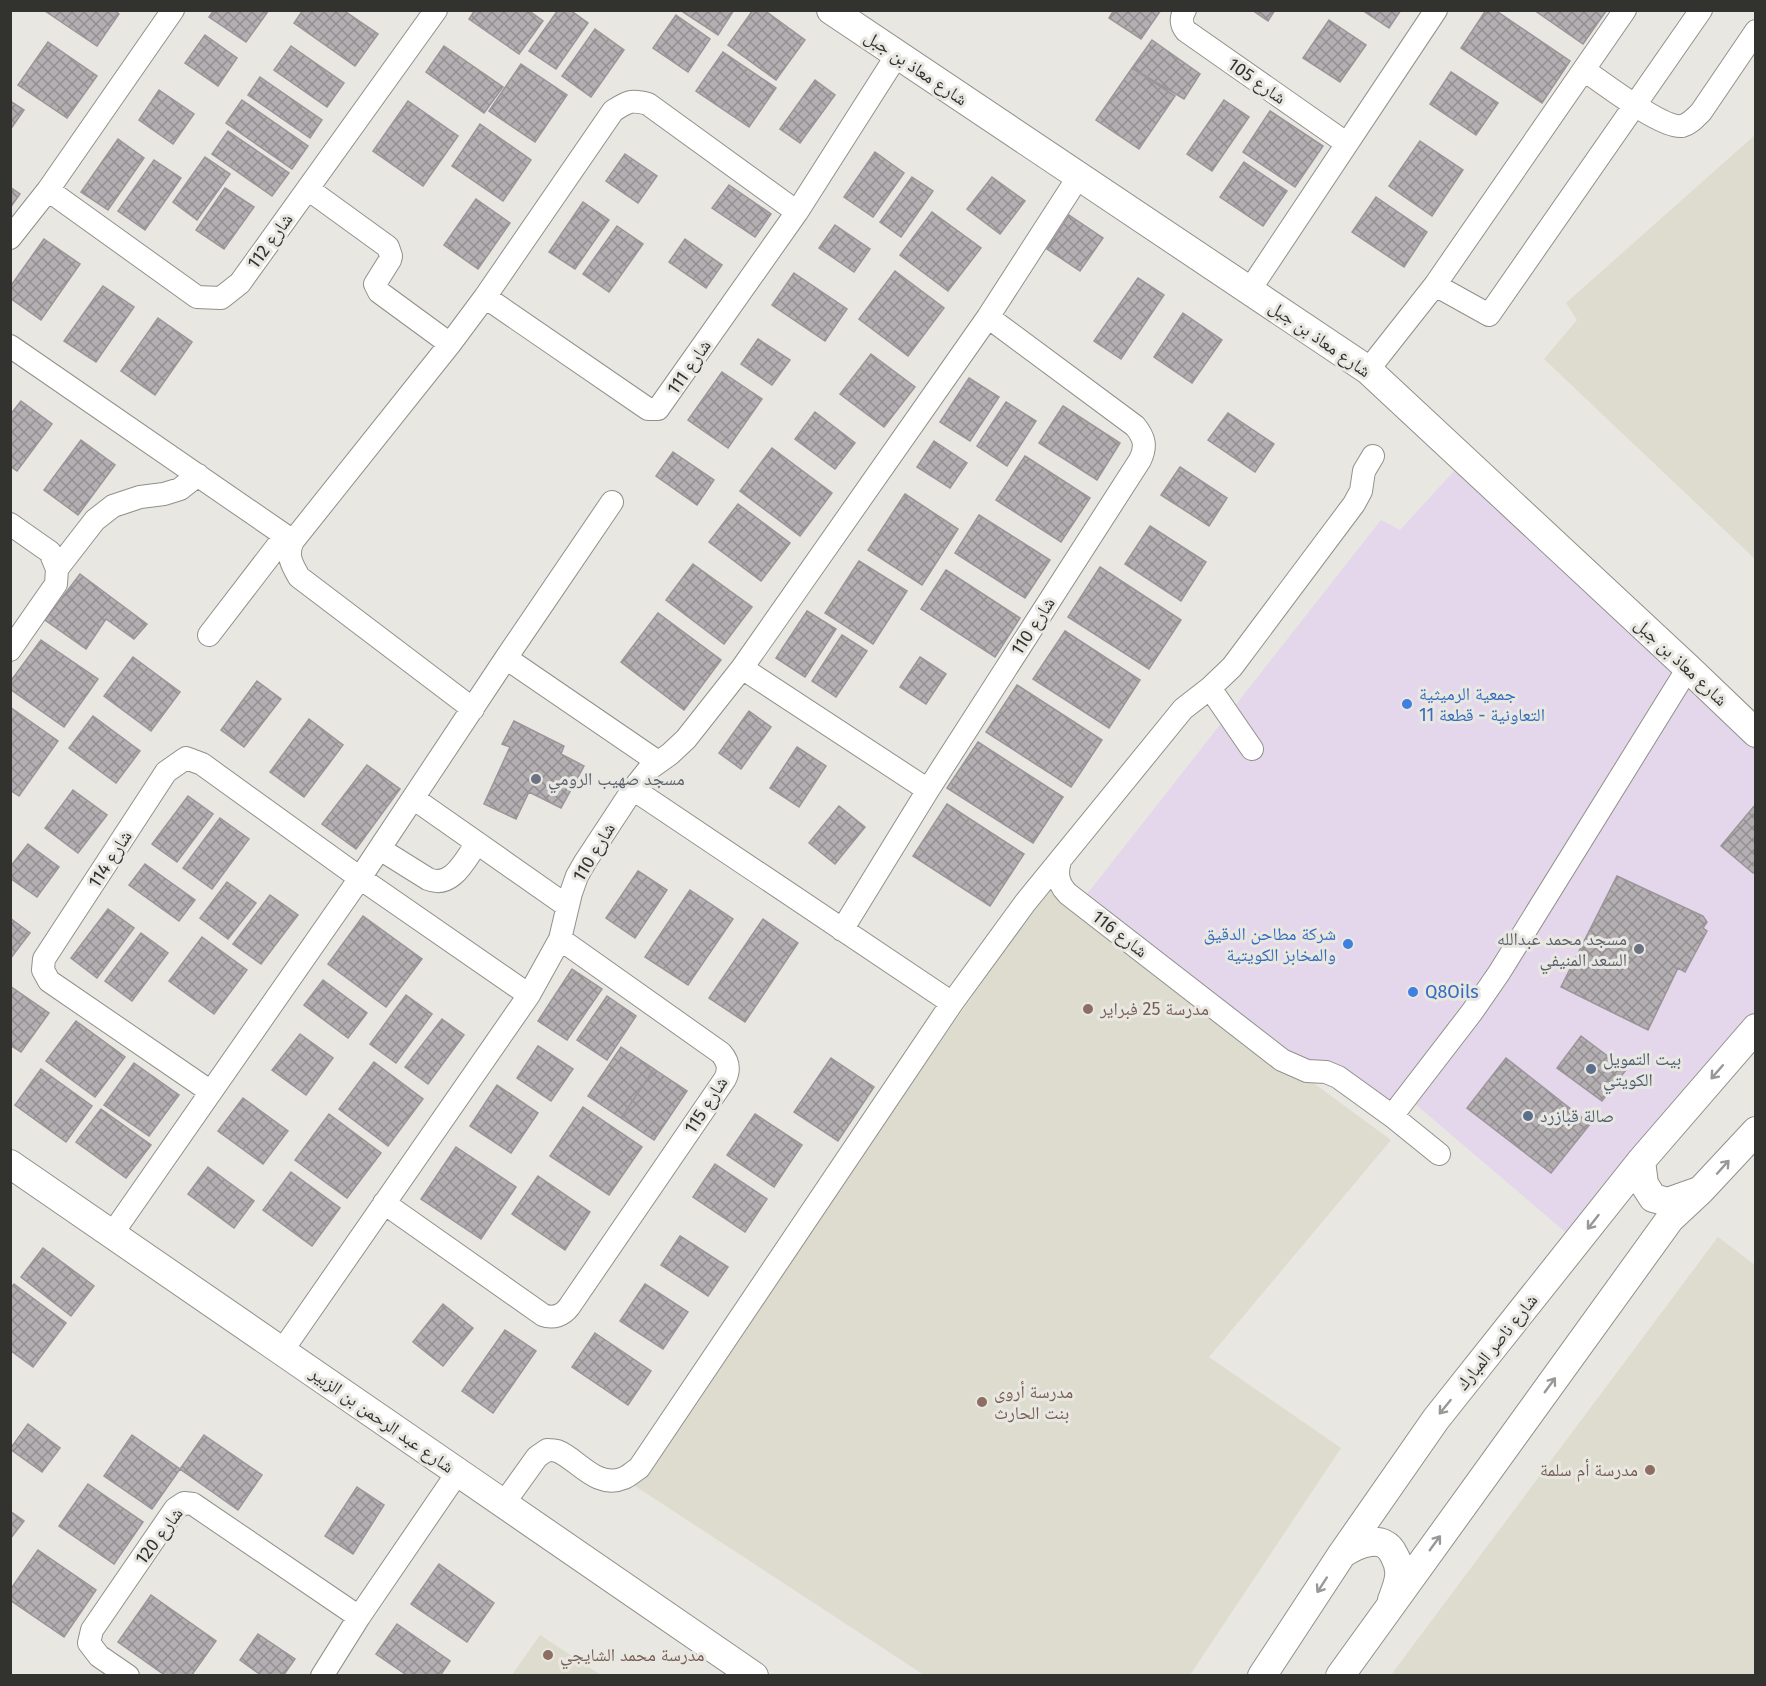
<svg xmlns="http://www.w3.org/2000/svg" width="1766" height="1686" viewBox="0 0 1766 1686" font-family="'Fira Sans','Noto Naskh Arabic',sans-serif">
	<style>
		.commercial { fill: #e4d7eb }
		.built { fill: #dedccf }
		.building { fill: url(#building-cross-hatch); stroke: #9b9599; stroke-width: 1.5 }
		.lines { fill: none; stroke-linecap: round; stroke-linejoin: round }
		.minor-casing { stroke: #91908a; stroke-width: 24 }
		.tertiary-casing { stroke: #91908a; stroke-width: 30 }
		.minor { stroke: #fff; stroke-width: 22 }
		.tertiary { stroke: #fff; stroke-width: 28 }
		.oneway { stroke: #989897 }
		.shop-dot { fill: #3f7fe0; stroke: #e8e7e1; stroke-width: 2 }
		.worship-dot { fill: #6b7280; stroke: #e8e7e1; stroke-width: 2 }
		.education-dot { fill: #8d6e63; stroke: #e8e7e1; stroke-width: 2 }
		.service-dot { fill: #5c6f8a; stroke: #e8e7e1; stroke-width: 2 }
		.labels { text-anchor: middle; dominant-baseline: central; stroke-width: 6; stroke-linejoin: round; paint-order: stroke }
		.street-label { font-size: 18px; fill: #32322f; stroke: #e8e7e1 }
		.shop-label { font-size: 18px; fill: #366cbe; stroke: #e8e7e1; text-anchor: start }
		.worship-label { font-size: 18px; fill: #5b616d; stroke: #e8e7e1; text-anchor: start }
		.education-label { font-size: 18px; fill: #785e54; stroke: #e8e7e1; text-anchor: start }
		.service-label { font-size: 18px; fill: #4e5e75; stroke: #e8e7e1; text-anchor: start }
	</style>
	<defs>
		<pattern id="building-cross-hatch" width="8" height="8" patternUnits="userSpaceOnUse" patternTransform="scale(1.5)"><rect width="8" height="8" fill="#b4afb2"/><path d="M0 0l8 8M0 8l8-8" fill="none" stroke="#938f91"/></pattern>
	</defs>
	<rect width="100%" height="100%" fill="#e8e7e1"/>
	<path class="commercial" d="M1464,460L1755,735V1028L1577,1242L1407,1097L1392,1116L1307,1071L1080,903L1381,520L1400,530Z"/>
	<path class="built" d="M1755,135V559L1544,359L1577,320L1566,303Z
		M1048,888L1391,1140L1209,1357L1341,1448L1190,1675H924L632,1484Z
		M1718,1237L1755,1265V1675H1391Z
		M540,1635L601,1675H512Z"/>
	<path class="building" d="M114,10L119,14L97,46L45,11Z
		M214,10H269L246,42L209,17Z
		M303,10H343L378,34L355,66L294,23Z
		M475,10H528L543,21L519,54L469,19Z
		M558,10H570L588,23L556,69L529,51Z
		M680,10H734L718,35Z
		M753,10H764L805,40L776,80L728,45Z
		M1114,10H1161L1141,39L1109,18Z
		M1252,10H1275L1268,21Z
		M1362,10H1401L1389,28Z
		M1486,10H1495L1570,61L1542,103L1461,48Z
		M1534,10H1605L1606,11L1583,44Z
		M676,15L710,39L688,72L653,48Z
		M1329,20L1366,45L1340,82L1303,58Z
		M595,29L624,50L591,97L562,76Z
		M205,35L237,58L218,86L185,63Z
		M1152,40L1200,74L1184,99L1132,68Z
		M48,42L97,76L67,118L18,85Z
		M291,46L344,83L327,107L274,70Z
		M444,46L503,87L484,113L426,72Z
		M723,52L776,88L749,127L696,91Z
		M521,64L567,95L535,142L489,111Z
		M1132,68L1175,96L1139,149L1096,120Z
		M1451,72L1498,103L1476,135L1430,104Z
		M260,77L322,120L310,138L248,95Z
		M815,80L835,95L800,143L780,129Z
		M159,90L194,114L173,144L139,120Z
		M242,100L308,146L292,169L226,123Z
		M1224,100L1249,117L1212,171L1187,154Z
		M10,101L24,110L10,130Z
		M408,101L458,136L423,186L373,151Z
		M1270,111L1323,146L1295,187L1243,152Z
		M480,124L531,160L503,201L452,166Z
		M228,131L289,173L272,196L212,154Z
		M118,139L144,158L108,210L81,192Z
		M1420,141L1463,170L1432,216L1389,186Z
		M875,152L904,173L873,217L844,197Z
		M625,154L657,176L638,203L606,181Z
		M205,157L230,174L197,220L173,202Z
		M154,160L181,178L145,230L118,211Z
		M1244,162L1287,191L1263,226L1220,197Z
		M912,177L933,191L901,237L880,222Z
		M992,177L1025,201L1000,234L967,209Z
		M729,185L771,214L755,237L712,208Z
		M10,187L20,194L10,208Z
		M225,188L254,207L224,249L196,230Z
		M1376,197L1427,232L1404,267L1352,232Z
		M476,199L510,223L478,269L444,245Z
		M583,202L609,220L575,269L549,252Z
		M932,212L981,248L948,291L900,255Z
		M1069,215L1103,238L1080,271L1047,249Z
		M835,225L870,249L854,272L819,248Z
		M617,226L643,244L609,292L583,274Z
		M44,239L80,264L41,320L10,298V287Z
		M685,239L722,265L706,288L669,262Z
		M895,271L944,308L908,356L859,319Z
		M794,273L847,309L825,341L772,305Z
		M1138,278L1164,295L1121,359L1094,341Z
		M103,286L134,307L96,362L64,341Z
		M1183,313L1222,340L1192,383L1154,357Z
		M158,318L192,342L155,395L121,371Z
		M758,339L790,360L772,385L741,364Z
		M871,354L915,387L884,427L840,394Z
		M722,372L762,399L728,448L688,420Z
		M969,378L999,397L970,441L940,422Z
		M21,401L52,424L17,471L10,466V415Z
		M1006,402L1036,421L1007,466L977,446Z
		M1063,406L1120,443L1097,480L1039,443Z
		M815,412L855,443L835,469L795,439Z
		M1228,413L1274,444L1255,472L1208,440Z
		M81,440L115,465L78,515L44,490Z
		M934,441L967,463L950,488L917,467Z
		M772,448L832,493L800,536L740,491Z
		M673,452L714,480L697,505L656,476Z
		M1025,456L1090,498L1061,542L996,500Z
		M1180,467L1227,498L1209,526L1161,495Z
		M905,494L958,529L922,585L868,550Z
		M738,504L790,543L761,581L709,542Z
		M979,515L1050,560L1025,598L955,553Z
		M1150,526L1206,562L1181,601L1125,564Z
		M859,561L907,591L873,644L825,613Z
		M693,564L752,607L724,644L666,600Z
		M1100,567L1181,620L1149,669L1068,617Z
		M946,570L1020,618L995,657L921,609Z
		M80,574L147,624L134,639L106,619L86,649L45,620Z
		M807,611L836,629L805,677L776,658Z
		M658,613L721,660L684,710L621,662Z
		M1065,631L1140,680L1109,728L1033,679Z
		M842,635L867,651L836,697L812,681Z
		M41,640L98,679L64,727L10,689V682Z
		M133,657L180,692L151,731L104,696Z
		M920,657L946,674L926,704L900,687Z
		M257,681L281,699L244,747L221,730Z
		M1017,685L1102,740L1071,787L986,732Z
		M10,707L58,741L19,796L10,790Z
		M749,711L771,727L741,769L719,753Z
		M93,716L140,751L116,783L69,748Z
		M309,719L343,745L304,797L270,772Z
		M514,721L564,746L561,754L584,766L561,808L529,792L516,819L484,804L510,747L502,744Z
		M978,742L1063,797L1033,843L947,788Z
		M797,747L826,766L799,807L770,788Z
		M367,765L400,789L356,849L322,824Z
		M73,790L107,815L78,853L45,828Z
		M188,796L213,814L177,862L152,844Z
		M947,804L1024,854L990,906L913,856Z
		M1755,805L1756,870L1753,873L1721,846Z
		M839,806L865,827L835,864L809,843Z
		M220,818L249,839L212,889L183,868Z
		M28,844L59,867L37,897L10,878V867Z
		M145,864L195,900L179,921L129,885Z
		M638,871L667,890L635,938L606,918Z
		M1617,876L1703,916L1707,922L1703,928L1707,931L1685,972L1678,968L1648,1030L1561,987Z
		M227,882L256,903L228,939L200,918Z
		M690,890L733,919L688,985L645,957Z
		M270,895L298,915L261,964L233,944Z
		M108,909L134,928L97,978L71,958Z
		M363,916L422,959L386,1007L328,964Z
		M10,918L30,933L10,959Z
		M763,919L798,943L745,1022L709,998Z
		M141,933L168,953L132,1001L105,981Z
		M202,937L247,970L214,1014L169,981Z
		M572,969L602,989L567,1040L538,1021Z
		M323,980L367,1013L348,1038L304,1005Z
		M10,986L49,1013L21,1052L10,1045Z
		M406,995L432,1014L396,1063L370,1044Z
		M607,996L636,1016L607,1060L577,1040Z
		M442,1019L464,1035L428,1084L405,1067Z
		M76,1021L125,1057L95,1097L46,1061Z
		M300,1034L333,1058L306,1095L272,1070Z
		M1581,1036L1626,1070L1602,1101L1557,1068Z
		M538,1046L573,1069L551,1101L517,1078Z
		M621,1047L654,1069L621,1118L588,1096Z
		M831,1058L874,1087L838,1141L794,1112Z
		M1506,1058L1590,1124L1551,1173L1467,1108Z
		M374,1062L423,1099L388,1146L339,1109Z
		M134,1063L179,1095L149,1136L104,1105Z
		M41,1069L92,1106L66,1142L15,1105Z
		M654,1069L687,1091L654,1140L621,1118Z
		M497,1085L538,1113L511,1153L470,1126Z
		M243,1098L288,1131L263,1164L218,1131Z
		M583,1107L642,1147L609,1195L550,1156Z
		M101,1109L151,1145L126,1178L76,1142Z
		M329,1114L381,1153L347,1198L295,1160Z
		M755,1114L802,1145L774,1187L727,1155Z
		M456,1147L516,1187L481,1239L421,1199Z
		M715,1164L767,1199L745,1232L693,1197Z
		M208,1167L254,1201L234,1228L188,1194Z
		M291,1172L340,1208L312,1246L263,1210Z
		M538,1176L590,1212L565,1250L512,1214Z
		M680,1236L728,1267L708,1296L661,1265Z
		M43,1248L94,1286L71,1316L21,1277Z
		M14,1284L66,1323L33,1367L10,1350V1289Z
		M645,1284L688,1312L663,1349L620,1321Z
		M443,1304L473,1328L443,1366L413,1342Z
		M505,1330L536,1351L493,1413L462,1391Z
		M595,1333L651,1371L628,1405L572,1367Z
		M28,1424L60,1448L42,1472L10,1449Z
		M132,1435L180,1469L152,1509L104,1476Z
		M204,1435L262,1475L238,1510L180,1469Z
		M88,1484L143,1522L114,1564L59,1526Z
		M357,1487L384,1505L353,1554L325,1536Z
		M10,1511L24,1521L10,1539Z
		M38,1550L96,1590L64,1637L10,1600V1590Z
		M439,1564L494,1603L467,1642L411,1604Z
		M151,1595L216,1641L191,1676H166L118,1642Z
		M397,1624L450,1661L440,1676H408L376,1654Z
		M258,1634L295,1659L283,1676H262L240,1660Z"/>
	<g class="lines">
		<g class="minor-casing">
			<path id="minor" d="M1185,10C1180,18 1181,25 1186,31L1346,143
				M1584,70C1602,82 1662,129 1682,126C1690,124 1696,117 1701,112L1756,31
				M308,189L388,247L391,256L390,260L375,284L379,292L450,344
				M48,190L197,297L221,298L240,283L436,10
				M10,238L48,190L173,10
				M1435,285L1489,315L1701,10
				M1249,291L1436,10
				M485,297L648,409H658L797,212L897,55
				M10,346L293,541
				M1368,370L1435,285L1625,10
				M10,524L50,552L57,569L56,584L10,650
				M57,569L95,520L113,506L140,497L164,494L180,489L198,475
				M209,635L285,536
				M506,658L658,762
				M742,668L928,790
				M1210,688L1252,749
				M473,709L299,577C292,565 286,555 293,541L450,344L485,297L613,111C627,102 631,99 648,104L797,212
				M633,789L952,1003
				M413,798L567,906
				M380,849L428,879C452,889 465,860 477,843
				M1060,861C1056,874 1058,884 1068,894L1282,1060L1307,1071L1326,1072L1338,1077L1392,1116L1439,1154
				M842,930L928,790L1140,460C1147,446 1144,437 1135,426L988,317
				M211,1092L49,981L43,970L44,959L166,772L186,758L202,764L360,878L529,995
				M1392,1116L1472,1012L1499,973L1688,668
				M384,1203L543,1315C553,1319 563,1315 569,1307L725,1079C730,1069 728,1061 721,1053L560,939
				M112,1234L360,878L506,658L612,502
				M282,1351L529,995L560,939L571,893L577,876L585,862L633,789L649,769L670,754L686,739L742,668L988,317L1079,176
				M504,1503L537,1457L547,1450C550,1450 554,1450 557,1451C577,1458 596,1490 624,1478C629,1476 634,1471 639,1468L952,1003L1025,903L1183,709L1210,688L1232,667L1354,504L1361,491L1364,471L1373,456
				M128,1676L99,1656L89,1643L92,1630L175,1509L184,1503L193,1504L359,1617
				M322,1676L359,1617L458,1472"/>
		</g>
		<g class="tertiary-casing">
			<path id="tertiary" d="M831,10L1368,370L1688,668L1756,733
				M1641,1161L1644,1184L1653,1198L1668,1202L1699,1191
				M10,1164L754,1676
				M1342,1554C1357,1544 1384,1532 1394,1555C1398,1562 1400,1569 1399,1577C1398,1585 1395,1592 1392,1600
				M1262,1676L1342,1554L1436,1419L1641,1161L1756,1028
				M1340,1676L1670,1219L1701,1190L1756,1131"/>
		</g>
		<use href="#minor" class="minor"/>
		<use href="#tertiary" class="tertiary"/>
	</g>
	<defs><path id="oneway-shaft" d="M-6 0H5M1.5-3L5.5 0L1.5 3" fill="none" stroke-width="1.6" stroke-linecap="round" stroke-linejoin="round" transform="scale(1.5)"/></defs>
	<g class="oneway">
		<use href="#oneway-shaft" transform="translate(1717 1072) rotate(131)"/>
		<use href="#oneway-shaft" transform="translate(1723 1167) rotate(-48)"/>
		<use href="#oneway-shaft" transform="translate(1593 1222) rotate(128)"/>
		<use href="#oneway-shaft" transform="translate(1550 1385) rotate(-54)"/>
		<use href="#oneway-shaft" transform="translate(1445 1407) rotate(129)"/>
		<use href="#oneway-shaft" transform="translate(1435 1543) rotate(-54)"/>
		<use href="#oneway-shaft" transform="translate(1322 1585) rotate(123)"/>
	</g>
	<g class="shop-dot">
		<circle cx="1407" cy="704" r="6"/>
		<circle cx="1348" cy="944" r="6"/>
		<circle cx="1413" cy="992" r="6"/>
	</g>
	<g class="worship-dot">
		<circle cx="536" cy="779" r="6"/>
		<circle cx="1639" cy="949" r="6"/>
	</g>
	<g class="education-dot">
		<circle cx="1088" cy="1009" r="6"/>
		<circle cx="982" cy="1402" r="6"/>
		<circle cx="1650" cy="1470" r="6"/>
		<circle cx="548" cy="1655" r="6"/>
	</g>
	<g class="service-dot">
		<circle cx="1591" cy="1069" r="6"/>
		<circle cx="1528" cy="1116" r="6"/>
	</g>
	<g class="labels">
		<g class="street-label">
			<text transform="translate(916 68) rotate(34)">شارع معاذ بن جبل</text>
			<text transform="translate(1257 81) rotate(35)">شارع 105</text>
			<text transform="translate(270 241) rotate(-54)">شارع 112</text>
			<text transform="translate(1320 339) rotate(35)">شارع معاذ بن جبل</text>
			<text transform="translate(689 367) rotate(-55)">شارع 111</text>
			<text transform="translate(1033 626) rotate(-57)">شارع 110</text>
			<text transform="translate(1681 662) rotate(43)">شارع معاذ بن جبل</text>
			<text transform="translate(594 852) rotate(-59)">شارع 110</text>
			<text transform="translate(110 859) rotate(-57)">شارع 114</text>
			<text transform="translate(1120 934) rotate(38)">شارع 116</text>
			<text transform="translate(706 1105) rotate(-57)">شارع 115</text>
			<text transform="translate(1497 1342) rotate(-51)">شارع ناصر المبارك</text>
			<text transform="translate(382 1420) rotate(35)">شارع عبد الرحمن بن الزبير</text>
			<text transform="translate(159 1536) rotate(-53)">شارع 120</text>
		</g>
		<g class="shop-label">
			<text x="1419" y="694">جمعية الرميثية<tspan x="1419" dy="21">التعاونية - قطعة 11</tspan></text>
			<text x="1336" y="934" text-anchor="end">شركة مطاحن الدقيق<tspan x="1336" dy="21">والمخابز الكويتية</tspan></text>
			<text x="1425" y="992">Q8Oils</text>
		</g>
		<g class="worship-label">
			<text x="548" y="779">مسجد صهيب الرومي</text>
			<text x="1627" y="939" text-anchor="end">مسجد محمد عبدالله<tspan x="1627" dy="21">السعد المنيفي</tspan></text>
		</g>
		<g class="education-label">
			<text x="1100" y="1009">مدرسة 25 فبراير</text>
			<text x="994" y="1392">مدرسة أروى<tspan x="994" dy="21">بنت الحارث</tspan></text>
			<text x="1638" y="1470" text-anchor="end">مدرسة أم سلمة</text>
			<text x="560" y="1655">مدرسة محمد الشايجي</text>
		</g>
		<g class="service-label">
			<text x="1603" y="1059">بيت التمويل<tspan x="1603" dy="21">الكويتي</tspan></text>
			<text x="1540" y="1116">صالة قبازرد</text>
		</g>
	</g>
	<rect width="1766" height="1686" fill="none" stroke="#32322f" stroke-width="24"/>
</svg>
